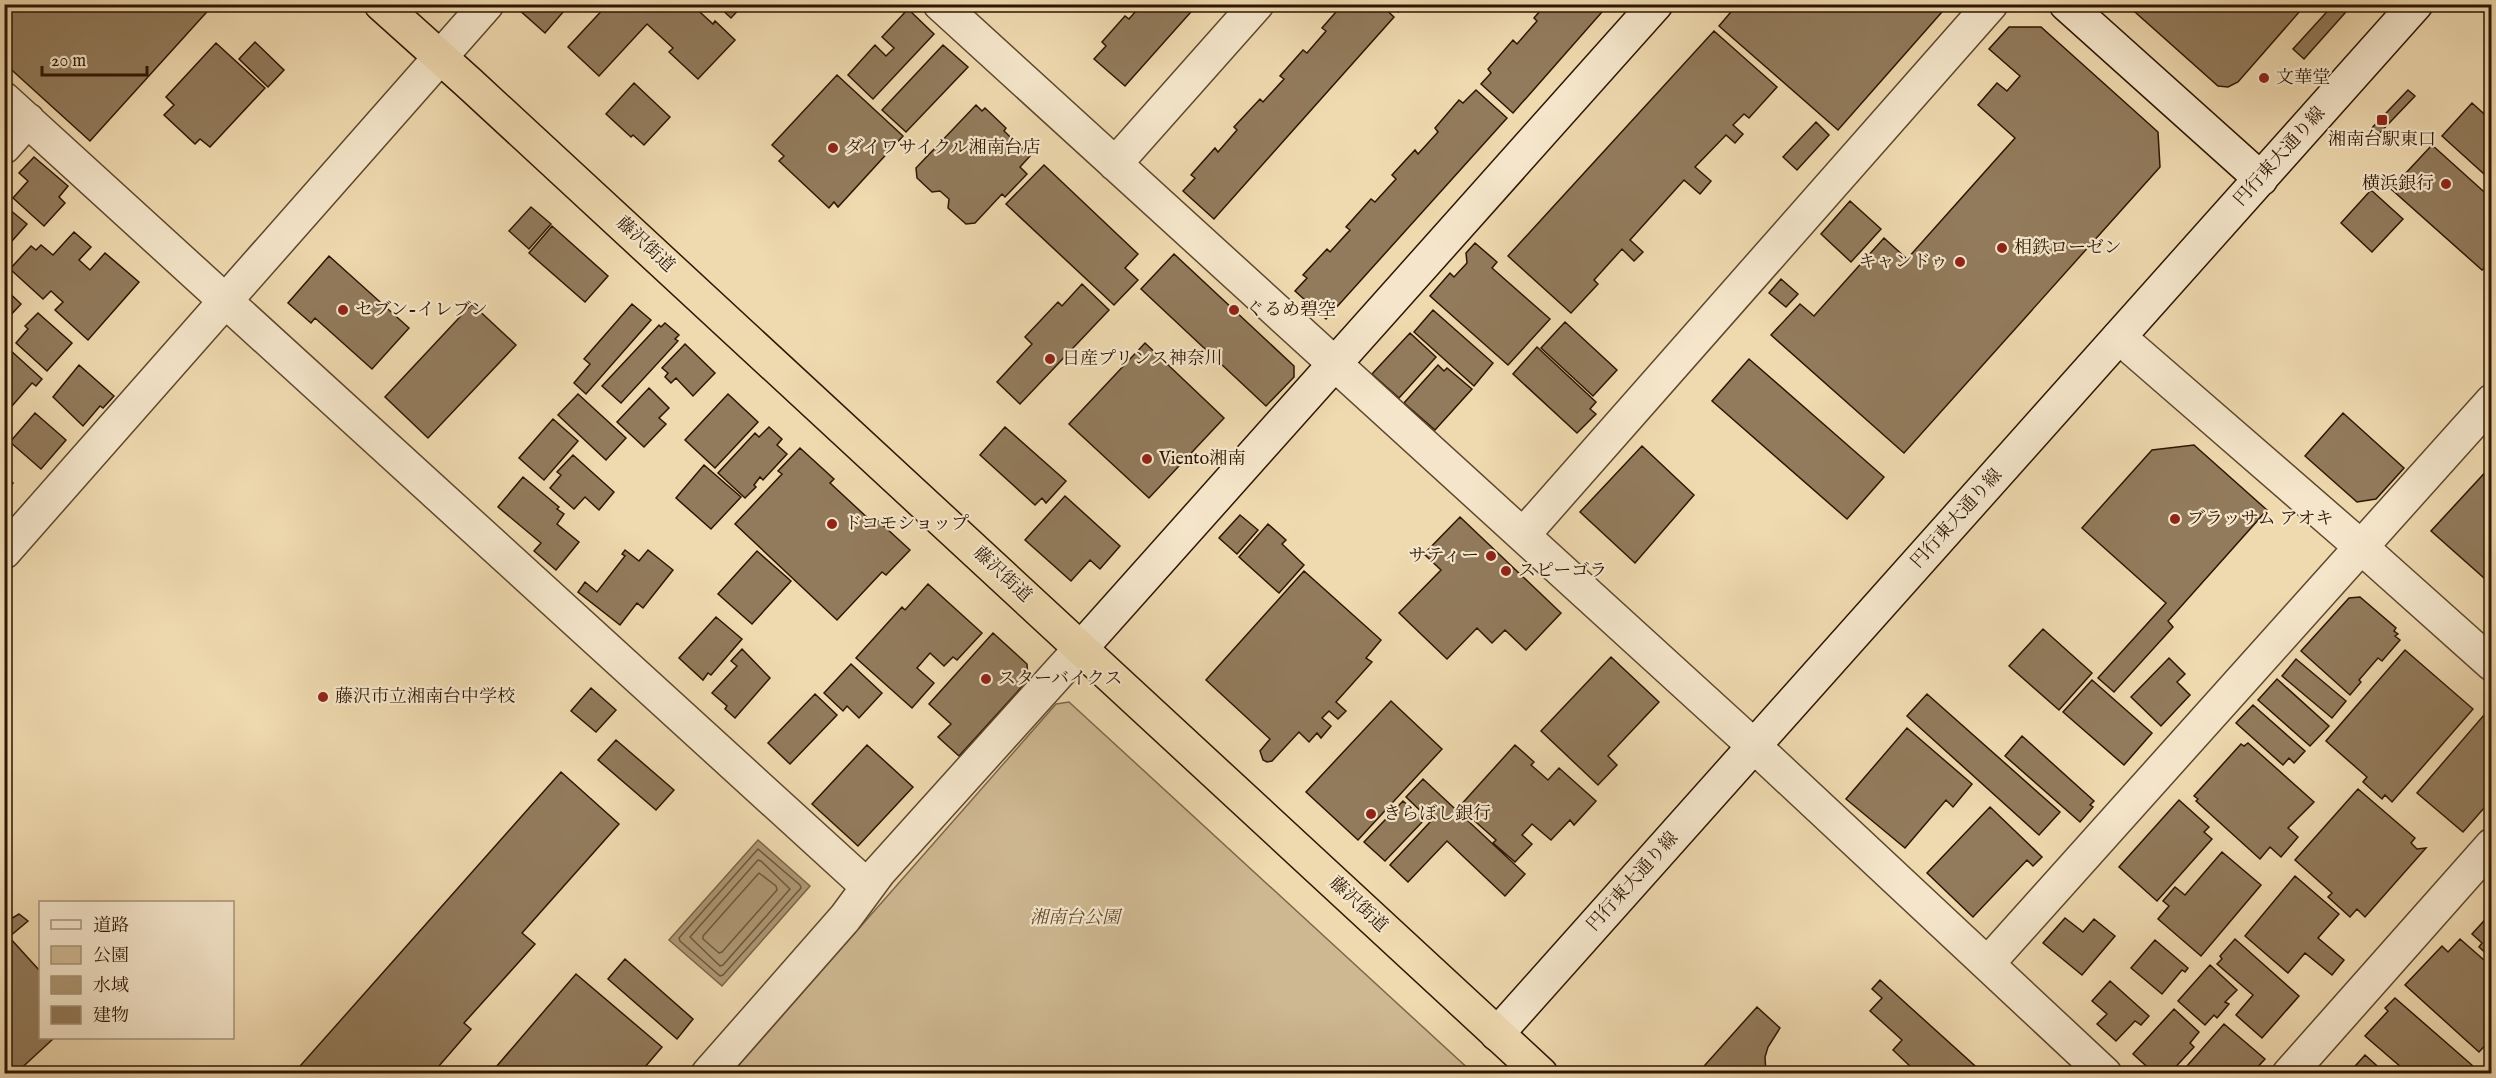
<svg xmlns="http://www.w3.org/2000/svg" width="2496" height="1078" viewBox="0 0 2496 1078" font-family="'IM FELL English','Noto Serif JP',serif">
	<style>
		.green { fill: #ceb892; stroke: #7e674a; stroke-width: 1.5 }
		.water { fill: #ad9774; stroke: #7a6346; stroke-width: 1.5 }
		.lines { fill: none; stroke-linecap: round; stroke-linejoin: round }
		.shore { stroke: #6e563b; stroke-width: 1.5 }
		.building { fill: #927b5c; stroke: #2e1602; stroke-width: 1.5 }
		.street-casing { stroke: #5e472d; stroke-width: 36 }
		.secondary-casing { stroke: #2e1602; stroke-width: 36 }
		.highway-casing { stroke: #2e1602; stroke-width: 36 }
		.street { stroke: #f5e6cb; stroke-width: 33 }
		.secondary { stroke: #f5e6cb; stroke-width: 33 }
		.highway { stroke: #efd9af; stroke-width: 33 }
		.poi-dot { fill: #8f2418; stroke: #f5e6cb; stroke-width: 2 }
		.labels { text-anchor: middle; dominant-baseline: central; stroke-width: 4.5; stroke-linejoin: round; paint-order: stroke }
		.poi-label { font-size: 18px; fill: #2e1602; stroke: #f5e6cb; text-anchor: start }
		.street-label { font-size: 18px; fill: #2e1602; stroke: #f5e6cb }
		.park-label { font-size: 18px; font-style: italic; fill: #5e472d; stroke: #f5e6cb }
	</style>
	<rect width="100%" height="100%" fill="#efd9af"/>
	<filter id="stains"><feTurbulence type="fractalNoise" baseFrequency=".00333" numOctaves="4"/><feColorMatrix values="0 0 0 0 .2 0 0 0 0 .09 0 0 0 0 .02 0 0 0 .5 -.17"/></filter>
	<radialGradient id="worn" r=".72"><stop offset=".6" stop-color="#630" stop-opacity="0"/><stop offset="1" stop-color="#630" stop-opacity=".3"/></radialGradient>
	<path class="green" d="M1069,702L1473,1073H732L1056,704Z"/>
	<path class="water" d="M758,840L810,886L722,986L669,940Z"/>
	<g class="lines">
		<path class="shore" d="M758,849L800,885L801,888L723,975L720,976L680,941L679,938Z
			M758,860L761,861L790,889L723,965L720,966L690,937Z
			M759,873L776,886L777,890L722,952L719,953L703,939V936Z"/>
	</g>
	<path class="building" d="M4,4H214L90,141L4,63Z
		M519,4H570L545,33L517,8Z
		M608,4H691L713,24L715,21L735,40L698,79L669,52L673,48L647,24L599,76L568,47Z
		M716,4H744L731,18Z
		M1142,4H1198L1125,86L1094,59L1106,46L1102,42L1125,16L1129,19Z
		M1343,4H1380L1394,17L1214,219L1183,191L1195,178L1191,175L1215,148L1218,152L1237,130L1234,127L1260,99L1263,102L1284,79L1280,76L1303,50L1307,53L1326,31L1322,28Z
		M1389,4H1405L1398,12Z
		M1546,4H1609L1513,113L1481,84L1491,73L1488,69L1513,40L1517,44L1537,21L1534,18Z
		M1734,4H1949L1838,130L1719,26L1736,6Z
		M2126,4H2294L2300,11L2238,82L2228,87L2218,86Z
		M2334,4H2353L2304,59L2293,49Z
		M908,9L934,34L873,99L848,75L875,45L886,56L894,48L882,37Z
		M2009,27H2041L2158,132L2160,167L1904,453L1771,335L1800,304L1814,316L1884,238L1907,259L2015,138L1978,105L1997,83L2007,91L2020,76L1989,49Z
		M1714,31L1777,87L1749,118L1744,114L1733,125L1743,134L1735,143L1726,135L1695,167L1711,181L1700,194L1684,180L1630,240L1643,252L1634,261L1622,249L1594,280L1598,284L1571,313L1508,256Z
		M255,42L284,70L268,87L239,59Z
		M216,43L265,88L210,147L200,139L195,144L164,115L174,105L166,97Z
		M943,45L968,67L906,132L882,110Z
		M837,75L903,136L838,207L834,202L829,208L779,161L784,156L772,145Z
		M634,83L670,117L644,145L633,135L631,137L606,114Z
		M1476,90L1507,118L1326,319L1295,291L1307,278L1303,275L1327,249L1330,252L1350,230L1346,227L1371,199L1375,202L1396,179L1392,175L1415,150L1418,154L1438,132L1435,128L1459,100L1463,103Z
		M2408,90L2415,96L2375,138L2369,131Z
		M2472,103L2492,121V166L2484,174L2442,136Z
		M976,105L982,111L985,108L1006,128L1004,131L1030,156L1020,167L1027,174L1005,197L1002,194L975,223L966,224L948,208L949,199L940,191L932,192L917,178L916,168Z
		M1816,122L1829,135L1797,170L1783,157Z
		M2432,145L2492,199V261L2482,270L2391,189Z
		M34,157L68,186L59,197L65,203L44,226L13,198L28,181L19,173Z
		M1044,165L1138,254L1125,268L1138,280L1114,305L1006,204Z
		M2371,190L2403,219L2372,252L2341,223Z
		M1850,201L1881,229L1851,262L1821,234Z
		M4,205L27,224L4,250Z
		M531,207L551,224L529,249L509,231Z
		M552,226L608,276L585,302L529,253Z
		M74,232L91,247L79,260L90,270L105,253L139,282L88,340L55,310L63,302L51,291L43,299L10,269L31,246L36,250L41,245L53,255Z
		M1475,243L1497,262L1492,268L1550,319L1508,365L1430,296L1450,273L1454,277L1467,263L1466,253Z
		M1174,254L1294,366V377L1266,406L1141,289Z
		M329,256L409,328L372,369L315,318L311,323L288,303Z
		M1781,279L1798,294L1786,307L1769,293Z
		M1082,284L1109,310L1020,404L997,382L1032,344L1025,337L1058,302L1062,306Z
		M4,288L21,304L4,322Z
		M472,304L516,345L428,438L385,397Z
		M632,304L651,320L586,394L574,383L590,364L584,359Z
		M1433,310L1493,363L1474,386L1414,332Z
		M38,313L72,343L47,371L16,343L28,329L25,326Z
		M1565,322L1617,370L1593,396L1541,348Z
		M665,323L679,335L675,339L678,341L621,403L602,386L659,325L661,327Z
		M1410,333L1436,357L1399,398L1372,374Z
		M1145,343L1224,418L1149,498L1069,424Z
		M685,344L715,373L693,396L676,378L671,383L665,377L668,373L662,368Z
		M1537,347L1596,402L1590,409L1596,414L1577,433L1513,374Z
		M10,350L42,379L36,386L32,383L12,406L4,399V355Z
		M1749,359L1884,477L1847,519L1712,401Z
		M79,365L114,396L103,408L100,406L83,426L53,397Z
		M1438,365L1444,371L1447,368L1472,389L1435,430L1404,403Z
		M649,388L669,408L659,418L666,424L644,447L617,422Z
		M578,394L626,438L606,460L558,415Z
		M728,394L758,422L715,468L685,440Z
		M35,413L66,440L41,469L10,442Z
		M2343,413L2404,468L2376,499L2357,502L2305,456Z
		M553,419L578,441L544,480L519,458Z
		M769,427L782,439L777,445L787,454L763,480L760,477L754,485L756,487L745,498L718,473L755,433L759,437Z
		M1005,427L1066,481L1046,503L1042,498L1035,505L980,455Z
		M2194,445L2267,510L2168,621L2173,627L2114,692L2098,678L2166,603L2082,528L2152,450Z
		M1642,446L1694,495L1635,563L1580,512Z
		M800,448L834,479L830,483L872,522L874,517L910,550L886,575L882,572L837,620L735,524L782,474L778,471Z
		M573,455L614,492L599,510L585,497L574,509L550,488L561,475L557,472Z
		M704,465L741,497L711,529L676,498Z
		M2492,465V585L2431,531Z
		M4,475L13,483L4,492Z
		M523,477L559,507L557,509L564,514L557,524L579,542L556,570L534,551L541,543L498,507Z
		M1065,496L1120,546L1100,569L1090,560L1071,581L1025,540Z
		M1240,515L1258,530L1237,554L1219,538Z
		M1460,517L1561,613L1526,650L1505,630L1492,643L1477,628L1447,659L1399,613L1441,570L1424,554Z
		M1268,524L1286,540L1282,544L1304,565L1279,593L1239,557Z
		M625,550L639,561L648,550L673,570L643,608L637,603L620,625L578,592L585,582L597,592L625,556L622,554Z
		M757,551L791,581L752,624L718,594Z
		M1304,571L1381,640L1366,658L1372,662L1336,702L1346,711L1338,719L1329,711L1322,718L1331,726L1321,738L1317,733L1309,742L1299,732L1272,761L1267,762L1263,760L1260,751L1270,739L1206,680Z
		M928,584L982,633L957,660L953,657L944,666L930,653L917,668L934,683L912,708L856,658L902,607L905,610Z
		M2360,597L2396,628L2394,631L2398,634L2395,636L2400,640L2382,661L2378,658L2359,680L2361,682L2350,695L2301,651L2349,598Z
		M716,617L742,639L711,675L708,673L703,680L679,658Z
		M2043,629L2092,673L2059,710L2009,666Z
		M993,633L1027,664L1028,680L959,756L938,737L951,724L929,704Z
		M742,649L770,678L735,718L725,709L727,706L712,693L737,666L731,661Z
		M2405,650L2473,709L2392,802L2385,795L2382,799L2363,782L2367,777L2326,741Z
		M1611,657L1659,702L1608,756L1617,765L1598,785L1541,731Z
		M2169,658L2185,674L2177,682L2190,695L2161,726L2131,697Z
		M2296,659L2346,701L2332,718L2282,676Z
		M851,664L882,693L859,718L847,706L843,711L824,693Z
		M2277,679L2329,726L2310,746L2258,700Z
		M2092,680L2152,733L2124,765L2063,712Z
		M591,688L616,710L596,732L571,711Z
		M815,694L837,715L790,764L768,743Z
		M1927,694L2060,812L2039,835L1907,716Z
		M1391,701L1442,749L1358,840L1306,792Z
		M2253,705L2305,751L2294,763L2289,758L2283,765L2236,723Z
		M2490,708L2492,710V799L2463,832L2417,793Z
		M1907,728L1972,784L1953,807L1946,800L1905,848L1846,799Z
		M2022,736L2094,801L2090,805L2093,807L2080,822L2005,756Z
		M616,740L674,790L656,810L598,760Z
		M2248,743L2314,802L2288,828L2298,837L2281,857L2270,847L2260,859L2196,801L2198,799L2194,796L2241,744L2244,746Z
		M867,745L913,787L858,846L812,804Z
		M1515,745L1534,762L1531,765L1548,780L1559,768L1596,801L1574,825L1570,820L1551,840L1532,824L1522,835L1532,844L1515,862L1493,843L1496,840L1459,807Z
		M561,772L619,824L522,933L535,944L464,1023L471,1029L432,1074H293Z
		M1423,779L1525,874L1505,896L1447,841L1408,882L1390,865L1431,821L1406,797Z
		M2358,789L2415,838L2411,843L2417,849L2426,848L2365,917L2357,909L2350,917L2328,897L2332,893L2295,860Z
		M2179,800L2209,827L2204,832L2212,839L2157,901L2119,867Z
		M1403,801L1424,820L1385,861L1364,842Z
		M1990,807L2042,857L2033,866L2027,860L1973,917L1927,873Z
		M2222,852L2261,885L2201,956L2158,919L2169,906L2163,901L2175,887L2185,895Z
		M2295,876L2339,914L2318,938L2344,960L2332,975L2305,953L2288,973L2245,936Z
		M2492,912V959L2479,947L2482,943L2472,934Z
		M19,914L28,921L9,937L40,971V1038H54L15,1074H4V923Z
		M2065,918L2083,932L2094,919L2115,936L2082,975L2043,943Z
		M2235,939L2299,996L2262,1038L2236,1015L2253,995L2217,964L2222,959L2220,956Z
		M2460,939L2492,967V1038L2479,1052L2405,985L2442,946L2448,952Z
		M2155,940L2188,968L2185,972L2182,970L2162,994L2131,968Z
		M625,959L693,1019L677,1039L608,979Z
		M2210,965L2237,990L2225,1002L2229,1004L2217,1018L2214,1015L2205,1025L2178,1001Z
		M576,974L662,1047L639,1074H490Z
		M1880,980L1984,1074H1907L1912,1068L1893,1050L1902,1040L1870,1011L1882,998L1872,989Z
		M2110,981L2149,1016L2141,1025L2135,1021L2116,1041L2097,1024L2107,1014L2092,1001Z
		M2395,998L2473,1066L2466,1074H2409L2365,1036L2388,1011L2385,1008Z
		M1757,1007L1780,1028L1768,1047L1765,1057L1766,1074H1697Z
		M2174,1009L2199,1032L2190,1043L2194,1047L2169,1074L2164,1071L2155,1074L2133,1054Z
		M2224,1024L2265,1059L2251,1074H2180Z
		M2365,1055L2386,1074H2348Z"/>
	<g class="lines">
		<g class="street-casing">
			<path id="street" d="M940,4L1754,746L2105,1074
				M4,99L867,886
				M4,147L28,120
				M1115,164L1257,4
				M2119,337L2361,547L2492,664
				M1523,535L1991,4
				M4,552L487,4
				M1988,963L2492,401
				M708,1074L845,918L879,872L1081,648
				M2289,1074L2492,845"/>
		</g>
		<g class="secondary-casing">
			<path id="secondary" d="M2066,4L2261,179
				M1081,648L1656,4
				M1497,1034L2416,4"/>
		</g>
		<g class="highway-casing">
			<path id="highway" d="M381,4L469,83L1541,1074"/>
		</g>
		<use href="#street" class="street"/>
		<use href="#secondary" class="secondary"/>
		<use href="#highway" class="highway"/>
	</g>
	<g class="poi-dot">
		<circle cx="2264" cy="78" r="6"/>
		<rect x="2376" y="114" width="12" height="12" rx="3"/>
		<circle cx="833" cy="148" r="6"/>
		<circle cx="2446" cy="184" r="6"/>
		<circle cx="2002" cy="248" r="6"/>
		<circle cx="1960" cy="262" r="6"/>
		<circle cx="343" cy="310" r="6"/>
		<circle cx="1234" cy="310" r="6"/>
		<circle cx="1050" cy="359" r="6"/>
		<circle cx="1147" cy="459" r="6"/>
		<circle cx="2175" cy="519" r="6"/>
		<circle cx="832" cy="524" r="6"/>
		<circle cx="1491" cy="556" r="6"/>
		<circle cx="1506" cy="571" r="6"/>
		<circle cx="986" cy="679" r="6"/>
		<circle cx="323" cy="697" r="6"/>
		<circle cx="1371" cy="814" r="6"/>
	</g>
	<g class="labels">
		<g class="poi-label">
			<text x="2276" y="78">文華堂</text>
			<text x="2382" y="140" text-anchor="middle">湘南台駅東口</text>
			<text x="845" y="148">ダイワサイクル湘南台店</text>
			<text x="2434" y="184" text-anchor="end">横浜銀行</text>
			<text x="2014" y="248">相鉄ローゼン</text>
			<text x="1948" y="262" text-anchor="end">キャンドゥ</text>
			<text x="355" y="310">セブン-イレブン</text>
			<text x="1246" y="310">ぐるめ碧空</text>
			<text x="1062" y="359">日産プリンス神奈川</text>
			<text x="1159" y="459">Viento湘南</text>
			<text x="2187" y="519">ブラッサム アオキ</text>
			<text x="844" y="524">ドコモショップ</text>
			<text x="1479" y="556" text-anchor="end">サティー</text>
			<text x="1518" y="571">スピーゴラ</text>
			<text x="998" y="679">スターバイクス</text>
			<text x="335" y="697">藤沢市立湘南台中学校</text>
			<text x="1383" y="814">きらぼし銀行</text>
		</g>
		<g class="street-label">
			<text transform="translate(2280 157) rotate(-48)">円行東大通り線</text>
			<text transform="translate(645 245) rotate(43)">藤沢街道</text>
			<text transform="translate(1957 519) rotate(-48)">円行東大通り線</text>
			<text transform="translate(1002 575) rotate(43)">藤沢街道</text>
			<text transform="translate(1633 882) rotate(-48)">円行東大通り線</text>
			<text transform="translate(1358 905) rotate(43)">藤沢街道</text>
		</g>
		<g class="park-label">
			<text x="1075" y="918">湘南台公園</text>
		</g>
	</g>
	<rect width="2496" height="1078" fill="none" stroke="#efd9af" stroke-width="24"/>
	<rect x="6" y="6" width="2484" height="1066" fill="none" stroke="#2e1602" stroke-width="3"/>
	<rect x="12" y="12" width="2472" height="1054" fill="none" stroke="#2e1602" stroke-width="1.5"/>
	<rect x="39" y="901" width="195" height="138" fill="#f5e6cb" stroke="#a5937b" stroke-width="1.5"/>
	<rect x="51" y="920" width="30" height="9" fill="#f5e6cb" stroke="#a5937b" stroke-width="1.5"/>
	<text x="93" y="931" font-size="18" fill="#2e1602">道路</text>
	<rect x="51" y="946" width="30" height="18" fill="#ceb892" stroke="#a5937b" stroke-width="1.5"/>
	<text x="93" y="961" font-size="18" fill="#2e1602">公園</text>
	<rect x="51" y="976" width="30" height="18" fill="#ad9774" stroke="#a5937b" stroke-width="1.5"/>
	<text x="93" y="991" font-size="18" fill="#2e1602">水域</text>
	<rect x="51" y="1006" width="30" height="18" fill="#927b5c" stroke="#a5937b" stroke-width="1.5"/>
	<text x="93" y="1021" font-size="18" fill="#2e1602">建物</text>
	<path d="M42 66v9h105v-9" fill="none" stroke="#2e1602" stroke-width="3"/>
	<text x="51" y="66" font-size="18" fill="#2e1602" stroke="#f5e6cb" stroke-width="4.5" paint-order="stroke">20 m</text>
	<rect width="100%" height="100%" filter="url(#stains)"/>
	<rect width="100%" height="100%" fill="url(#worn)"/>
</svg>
